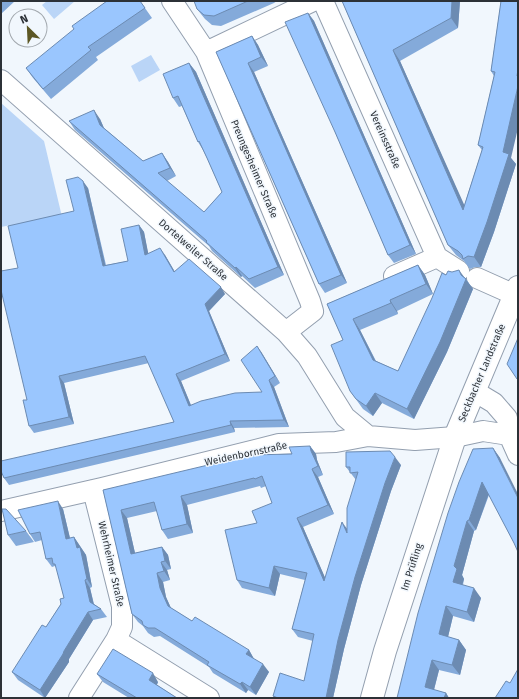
<svg xmlns="http://www.w3.org/2000/svg" width="519" height="699" viewBox="0 0 519 699" font-family="'Fira Sans',sans-serif">
	<style>
		.green { fill: #bad5f7 }
		.lines { fill: none; stroke-linecap: round; stroke-linejoin: round }
		.street-casing { stroke: #939faf; stroke-width: 22 }
		.secondary-casing { stroke: #939faf; stroke-width: 24 }
		.street { stroke: #fff; stroke-width: 20 }
		.secondary { stroke: #fff; stroke-width: 22 }
		.wall { fill: #84aada }
		.shaded-wall { fill: #6c8bb2 }
		.building { fill: #9ac6fe; stroke: #6c8bb2 }
		.labels { text-anchor: middle; dominant-baseline: central; stroke-width: 3; stroke-linejoin: round; paint-order: stroke }
		.street-label { font-size: 10px; fill: #2c3137; stroke: #f1f7fd }
	</style>
	<rect width="100%" height="100%" fill="#f1f7fd"/>
	<path class="green" d="M47,1H75L54,19L42,5Z
		M151,55L160,70L139,82L131,66Z
		M1,103L44,141L63,221L12,229L11,225L1,227Z"/>
	<g class="lines">
		<g class="street-casing">
			<path id="street" d="M172,1L206,52L310,301L313,311L286,332
				M323,1L437,257L459,271
				M206,52L313,1
				M1,80L286,332L307,356L345,417L368,436
				M394,276L437,257
				M477,278L515,295
				M474,391L494,403L507,418L509,435L518,455
				M1,511L102,488L279,444L336,442L368,436L415,440L455,437L483,431L509,435L518,429
				M116,640L209,698
				M79,698L116,640L122,627V606L93,490"/>
		</g>
		<g class="secondary-casing">
			<path id="secondary" d="M372,698L385,651L455,437L518,287"/>
		</g>
		<use href="#street" class="street"/>
		<use href="#secondary" class="secondary"/>
	</g>
	<path class="wall" d="M1,1H15L1,14Z
		M140,1L152,18L96,57L98,60L51,99L33,78L26,68Z
		M194,1H277L274,3L221,26L212,25L205,19L197,9Z
		M342,1H460L458,28L400,61L464,206L482,150L478,145L494,76L491,71L501,1L511,158L516,164L494,232L481,267H475L470,269L464,261L456,255L448,245Z
		M308,13L314,21L416,254L394,263L388,255L335,132Z
		M252,36L258,45L268,66L254,72L347,283L325,293L319,284L216,52Z
		M189,63L196,72L284,275L255,288L242,276L241,277L212,251L209,246L75,130L69,121L100,119L104,128L143,161L162,153L168,162L176,176L167,181L204,212L222,192L207,158L203,150L198,142L182,106L179,107L173,98Z
		M88,188L106,265L128,261L139,225L144,232L148,254L165,255L175,272L225,294L209,311L230,361L181,381L191,405L262,392L257,346L280,383L274,387L289,427L234,428L235,432L9,485L4,478L174,422L149,363L64,383L74,424L34,433L29,426L27,400L18,268L74,211Z
		M418,265L425,275L433,294L397,311L398,314L360,330L376,361L398,371L446,275L464,277L466,279L473,289L447,352L414,419L382,403L373,416L363,409L350,391L343,340L327,304Z
		M310,446L316,454L317,460L323,475L318,477L334,514L303,527L325,578L347,529L356,480L346,467L401,465L391,491L361,585L344,649L333,698H274L273,696L304,681L313,641L298,637L292,629L305,580L280,574L275,596L242,588L237,580L257,523L272,503L266,486L261,488L260,486L187,505L193,533L168,539L162,530L157,511L127,518L135,553L162,547L168,555L171,569L167,570L170,580L163,582L166,597L171,608L192,621L249,650L254,659L269,672L256,695L248,690L246,693L213,673L209,667L160,636L154,637L148,633L143,626L138,622L132,614L103,490L292,454Z
		M493,448L500,458L514,543L489,495L476,530L474,531L462,575L464,579L463,585L481,598L474,622L453,616L448,637L459,640L466,650L460,675L439,670L434,690L446,693L449,698H397Z
		M63,509L70,538L74,537L86,555L92,587L90,588L94,604L101,609L107,617L93,620L69,659V662L45,698L18,680L12,672L46,627L61,604L64,598L57,569L55,566L52,567L46,559L42,540L35,542L30,534Z
		M26,531L34,542L16,546L8,535Z
		M97,674L158,682L157,685L177,698H129L103,682Z"/>
	<path class="shaded-wall" d="M452,1H460L458,28L451,18Z
		M308,13L314,21L416,254L410,245Z
		M252,36L258,45L268,66L261,57Z
		M393,50L400,61L471,220L463,210Z
		M189,63L196,72L284,275L278,267Z
		M248,63L254,72L347,283L341,275Z
		M518,86V128L511,158L516,164L494,232L481,267L474,257Z
		M94,110L100,119L106,133L100,125Z
		M162,153L168,162L176,176L170,168Z
		M83,181L88,188L107,273L103,266Z
		M139,225L144,232L150,262L145,255Z
		M160,248L165,255L179,279L174,272Z
		M418,265L425,275L433,294L426,284Z
		M236,267L242,276L241,277L235,268Z
		M459,270L473,289L447,352L414,419L407,409L461,275Z
		M221,287L225,294L209,311L230,361L225,354L205,304Z
		M390,300L397,311L398,314L391,303Z
		M353,319L360,330L380,370L373,360Z
		M257,346L262,353L280,383L275,376Z
		M176,374L181,381L194,413L189,406Z
		M59,376L64,383L74,424L69,417Z
		M269,380L274,387L289,427L284,420Z
		M375,393L382,403L373,416L366,406Z
		M230,421L234,428L235,432L231,425Z
		M310,446L316,454L317,460L323,475L318,466L311,451Z
		M493,448L500,458L518,494V498Z
		M395,457L401,465L391,491L361,585L344,649L333,698H326L338,640L355,577L385,483Z
		M312,469L318,477L334,514L328,505Z
		M482,482L489,493L476,530L469,520Z
		M181,496L187,505L193,533L187,524Z
		M58,501L63,509L72,547L66,539Z
		M121,510L127,518L137,562L131,554Z
		M297,518L303,527L330,589L324,581Z
		M467,521L474,531L462,575L464,579L460,592L453,582L454,566Z
		M342,522L348,530L347,533Z
		M74,537L86,555L92,587L87,579L77,548Z
		M162,547L168,555L171,569L165,561Z
		M161,562L167,570L170,580L164,571Z
		M274,566L280,574L275,596L269,588Z
		M157,573L163,582L166,597L174,615L168,606L160,588Z
		M85,580L90,588L95,610L90,602Z
		M474,588L481,598L474,622L467,612Z
		M446,606L453,616L446,645L439,634Z
		M88,612L93,620L69,659V662L45,698L40,690Z
		M459,640L466,650L460,675L452,665Z
		M249,650L254,659L246,654Z
		M432,660L439,670L432,697L425,687Z
		M263,664L269,672L256,695L250,687Z
		M153,673L158,682L155,688L149,680Z
		M242,682L248,690L246,693L240,684Z
		M446,693L449,698H444Z"/>
	<path class="building" d="M107,1H140L145,8L88,47L91,50L43,89L26,68L74,29L72,26Z
		M194,1H248L214,16L204,15L197,9Z
		M342,1H452L451,18L393,50L463,210L483,147L478,145L495,72L491,71L501,1H518V69L517,76H518V86L503,152L509,154L487,222L474,257L468,256L463,259L462,255L458,251L448,245Z
		M308,13L410,245L388,255L335,132L285,22Z
		M252,36L261,57L248,63L341,275L319,284L216,52Z
		M189,63L278,267L249,279L236,267L235,268L206,242L207,241L69,121L94,110L100,125L143,161L162,153L170,168L158,173L204,212L222,192L207,158L199,141L198,142L178,96L173,98L163,74Z
		M78,177L83,181L103,266L128,261L121,229L139,225L145,255L160,248L174,272L189,259L221,287L205,304L225,354L176,374L189,406L201,401L235,393L262,392L241,360L257,346L275,376L269,380L284,420L230,421L231,425L4,478L1,471V461L174,422L145,356L59,376L69,417L29,426L23,400H27L1,290V271L18,268L8,226L74,211L66,180Z
		M418,265L426,284L390,300L391,303L353,319L373,360L398,371L432,298L442,273L446,275L448,271L452,272L459,270L461,275L466,279L440,342L407,409L375,393L366,406L356,399L350,391L331,345L343,340L327,304Z
		M518,338V379H517L507,364Z
		M310,446L311,451L318,466L312,469L328,505L297,518L324,581L342,522L347,533V508L358,472L350,473V467H346V452L390,451L395,457L385,483L355,577L338,640L326,698H278L273,696L280,673L304,681L314,634L292,629L307,573L274,566L269,588L237,580L225,530L257,523L252,511L272,503L262,476L255,479L254,478L181,496L187,524L162,530L154,502L121,510L131,554L162,547L165,561L161,562L164,571L157,573L160,588L168,606L192,621L195,617L249,650L246,654L263,664L250,687L242,682L240,684L207,665L209,662L155,628H148L143,625L142,621L132,614L103,490L250,455L292,454L289,447Z
		M493,448L518,498V552L514,543L482,482L469,520L467,521L454,566L457,569L453,582L474,588L467,612L446,606L439,634L459,640L452,665L432,660L425,687L446,693L444,698H397L418,613L448,513L459,482L473,449Z
		M58,501L66,539L74,537L77,548L80,547L87,579L85,580L90,602L101,609L88,612L64,651L63,654L40,690L12,672L42,625L46,627L61,604L60,599L64,598L55,564H53L52,558L46,559L40,532L30,534L18,510Z
		M2,509H6L26,531L8,535Z
		M113,649L153,673L149,680L177,698H137L97,674Z
		M518,669V698H495L506,681L510,683Z"/>
	<g class="labels">
		<g class="street-label">
			<text transform="translate(385 140) rotate(66)">Vereinsstraße</text>
			<text transform="translate(254 169) rotate(67)">Preungesheimer Straße</text>
			<text transform="translate(193 250) rotate(41)">Dortelweiler Straße</text>
			<text transform="translate(482 373) rotate(-67)">Seckbacher Landstraße</text>
			<text transform="translate(246 454) rotate(-12)">Weidenbornstraße</text>
			<text transform="translate(111 564) rotate(77)">Wehrheimer Straße</text>
			<text transform="translate(412 567) rotate(-72)">Im Prüfling</text>
		</g>
	</g>
	<rect width="519" height="699" fill="none" stroke="#2c3137" stroke-width="4"/>
	<g transform="translate(28 28) rotate(336)"><circle r="19" fill="#f1f7fd" stroke="#a2a8ae"/>
	<path d="M0-3L7 15L0 10L-7 15Z" fill="#5c5724"/>
	<text y="-6" font-size="11" font-weight="bold" text-anchor="middle" fill="#2c3137">N</text>
	</g>
</svg>
